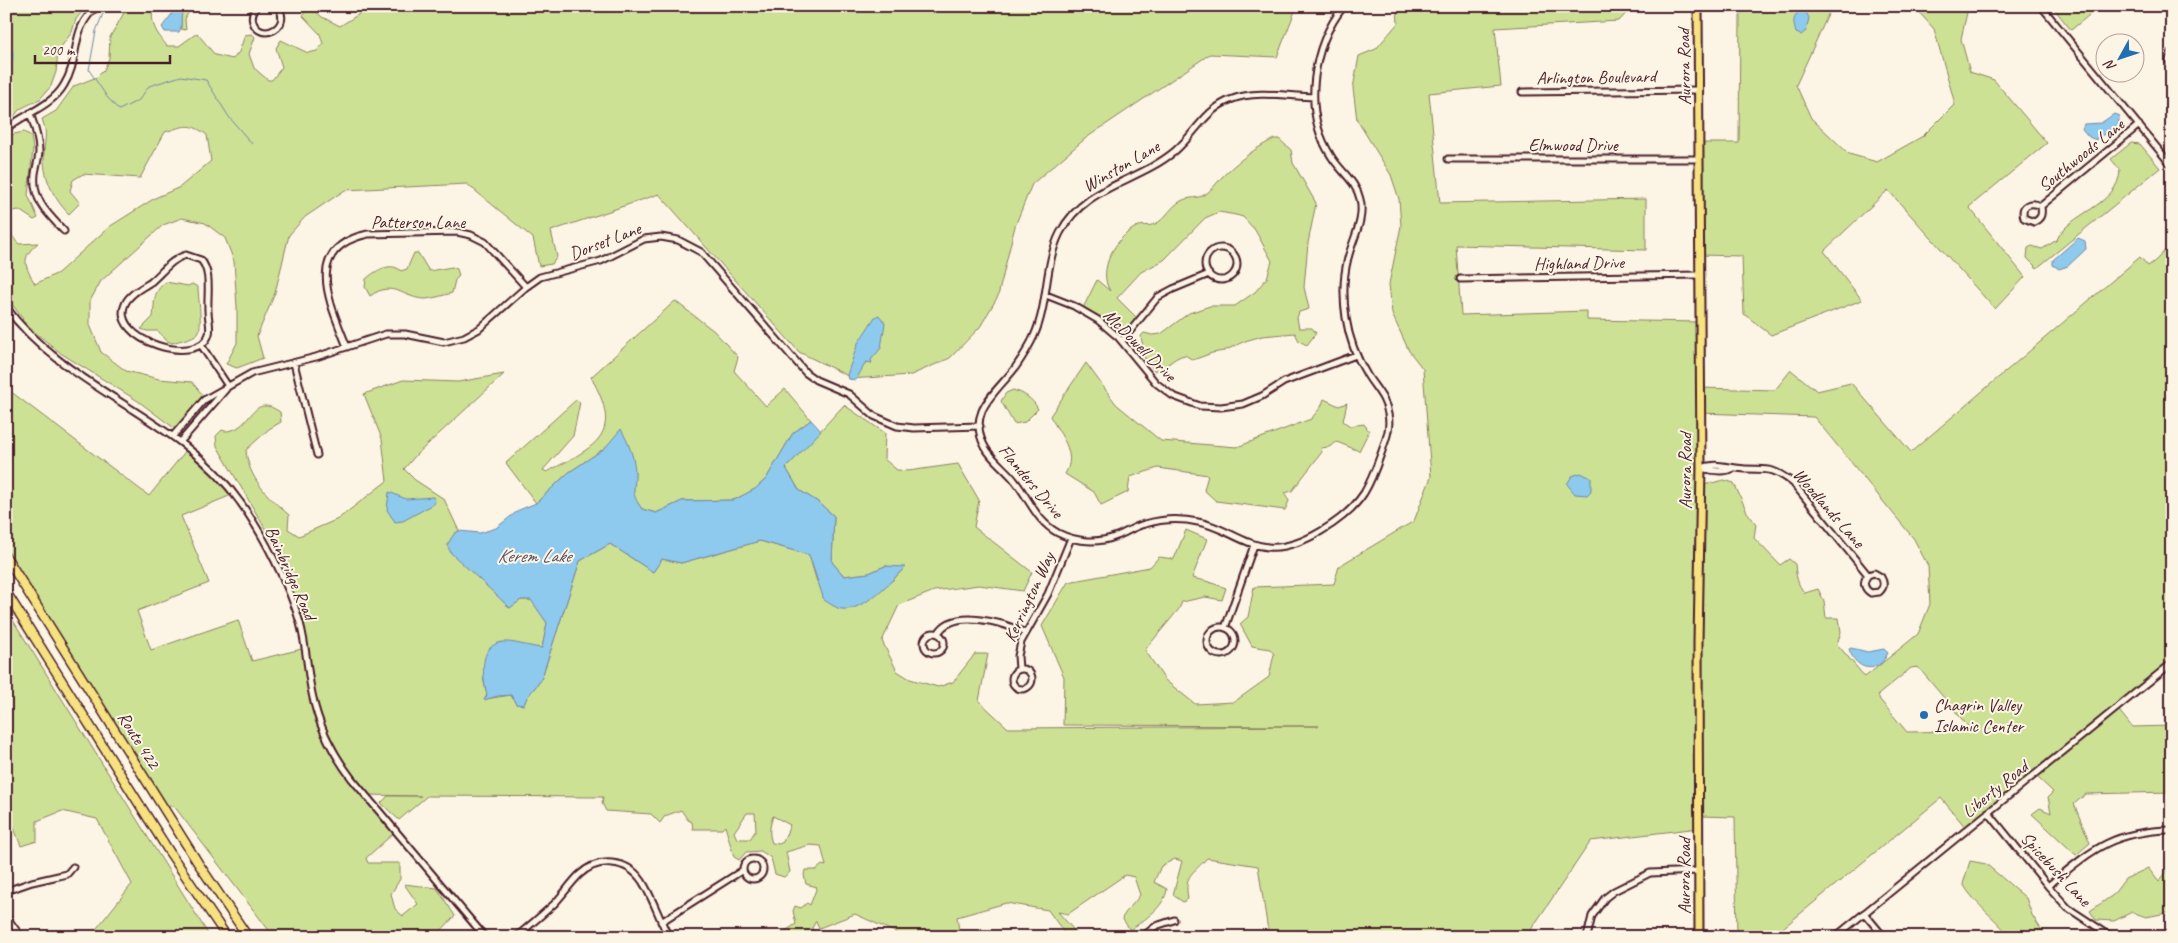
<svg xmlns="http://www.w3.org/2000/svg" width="2178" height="943" viewBox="0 0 2178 943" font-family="Caveat,sans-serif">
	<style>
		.green { fill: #cde195; stroke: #8c8060; fill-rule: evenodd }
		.water { fill: #8ecaee; stroke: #7386a0 }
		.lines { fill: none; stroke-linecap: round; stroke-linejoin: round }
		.stream { stroke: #7386a0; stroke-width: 1 }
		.river { stroke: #8ecaee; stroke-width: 8 }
		.minor-casing { stroke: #4a1f2b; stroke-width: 9 }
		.major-casing { stroke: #4a1f2b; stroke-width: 11 }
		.highway-casing { stroke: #4a1f2b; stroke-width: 11 }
		.minor { stroke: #fcf5e5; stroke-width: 5 }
		.major { stroke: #f7e281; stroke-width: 7 }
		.highway { stroke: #f7e281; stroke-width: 8 }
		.poi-dot { fill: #1f6fb2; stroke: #fcf5e5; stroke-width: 2 }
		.labels { text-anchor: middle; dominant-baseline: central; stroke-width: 4; stroke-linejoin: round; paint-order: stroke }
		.street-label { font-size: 18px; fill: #4a1f2b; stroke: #fcf5e5 }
		.poi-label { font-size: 18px; fill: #4a1f2b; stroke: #fcf5e5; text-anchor: start }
		.water-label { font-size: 19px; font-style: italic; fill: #5e5266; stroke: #fcf5e5 }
	</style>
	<rect width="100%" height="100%" fill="#fcf5e5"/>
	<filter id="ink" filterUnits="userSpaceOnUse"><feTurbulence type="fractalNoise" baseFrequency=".02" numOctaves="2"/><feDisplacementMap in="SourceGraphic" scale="10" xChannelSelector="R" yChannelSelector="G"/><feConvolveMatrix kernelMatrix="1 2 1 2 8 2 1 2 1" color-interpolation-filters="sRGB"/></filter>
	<g filter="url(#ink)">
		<path class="green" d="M6,6H87L76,19L72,32L58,51L56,72L51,86L40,99L20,109L6,126Z
			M128,6H153C150,25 156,32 167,46H179L197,33L215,55L233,59L239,52L245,35L252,34L255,37L249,54L254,68L268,80H272L282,67L276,48L281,40L308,53L317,51L323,44L320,34L303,16L306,10L313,9L322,17L340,26L359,14L361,6H1297L1277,57L1210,54L1086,138L1032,184L1015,226L998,296L980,327L950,358L911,375L849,379L846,375L799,352L659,194L551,231L557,257L552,264L539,266L533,238L467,184L345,190L305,217L289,235L275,293L257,336L263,358L237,368L226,364L237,343V307L234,261L225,238L205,223L182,218L163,225L101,281L90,301V325L101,352L126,371L159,379L192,382L206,399L178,431L138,401L62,354L21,321L23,319L6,296V141L14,134L24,132L31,136L33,149L28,195L38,218L34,220L19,210L12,211C8,224 9,235 19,244L38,243C20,258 25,266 35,284L58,273L109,227L155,198L180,187L211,161L207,135C190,122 184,126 165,132L140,178L83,174L73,180L70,191L80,203L69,214C54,199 44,179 44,158C43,141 49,137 42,119L56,111L74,86L97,77L104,70L109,58L110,37Z
			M185,6H220L204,7L188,13L185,19L186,30L181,29V13Z
			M1397,6H1633L1619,21L1495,28L1501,86L1429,93L1440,203L1646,199V250L1456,245L1461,315L1587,311V320L1699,322L1700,388L1775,390L1791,370L1817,391L1851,383L1911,452L2140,257L2148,266L2156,260L2172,243V663L2117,708L2132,727L2172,726V792L2086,794L2074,804L2090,843L2076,855L2032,814L2040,808L2051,813L2048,797L2053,792L2035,775L1967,829L1941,798L1772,937H1737L1735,817L1699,816V828L1591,841L1526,937H1269L1258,866L1207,858C1192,875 1184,874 1188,899L1183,902L1173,895L1182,861L1175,859L1161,866L1154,882L1167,889C1165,907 1144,920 1130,930L1122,918C1127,909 1134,904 1140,895L1134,877L1125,875L1068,914L1058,912L1080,937H1063L1065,934L1048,910L1006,903L957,917L960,937H899L897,933L855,914L819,928L816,921L812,928L815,937H776L796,924L793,911L795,906L801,908L807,903L810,905L817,887L806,884L804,875L805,870H816L822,865L826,866L821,846L810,845L786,852L790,872L784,877L775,874L771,858L761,851L746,852L739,860L734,857L725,826L722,829H693L692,822L688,820L681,810L665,816L660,823L651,814L606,811L602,803L603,797L427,796L399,820L381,803L388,796H421L366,795L396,831L366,858L368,863H400V879L391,894L395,909L403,916L418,904L404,884L437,888L455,916L435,937H274L174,806H163L6,557V388L149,496L188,448L234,494L181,516L209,583L137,611L151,650L238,620L252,661L306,648L300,621L276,566L284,561L217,446L216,436L222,430L225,431C229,431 234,430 237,428C254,418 255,395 280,412L281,422L269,429L246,450C248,478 268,497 289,515L288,529L299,536L338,519L387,481L382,439L364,394L403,380L458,382L504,374L416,455L404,469L415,480L444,499L459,531L454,534L498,595L509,608L521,600H532L547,623L542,648L526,647L483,678L487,695L485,699L511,695L516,704H524L527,697L541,680L580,561L610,544L653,572L662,559L681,563L760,541L809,555L817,582L892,581L904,568L885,566L869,573L844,576L832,562L834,516L818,502L799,490L786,468L844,405L885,433L884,459L897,470L908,471L958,464L979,500L974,527L1032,572L1023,591L979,585L934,591L899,605L882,641L897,671L910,679L938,687L953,682L975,654H988L979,701L1008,728L1319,726L1063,725L1064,677L1042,626L1068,582L1150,567L1159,557L1174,559L1186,530L1207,539L1192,578L1206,581L1226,588L1222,600L1205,597L1182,602L1179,609L1145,650L1165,680L1195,704L1234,702L1269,677L1274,654L1270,649L1252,646L1240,624L1248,617L1254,587L1334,584L1339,566L1414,521L1431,477L1423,369L1409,351L1392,314L1389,284L1401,226L1399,199L1391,175L1357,120L1353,88L1359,56L1376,49L1398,23ZM1700,413L1814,417L1914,539L1928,566L1930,604L1918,634L1865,677L1837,644L1841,632L1839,618H1826L1824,601L1818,589L1805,593C1797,585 1796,575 1795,564L1789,559L1780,565L1754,538L1756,524L1747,512L1734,483L1724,480L1704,485L1703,512ZM1918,667L1971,730V731L1907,732L1880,700L1878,695L1911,668ZM747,813H755L756,830L750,839H737L734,832ZM773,816L790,825L783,842L779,844L772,843C768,832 770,826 773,816Z
			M1748,6H1832L1796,85L1811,118L1849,154L1877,162L1923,136L1955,104L1934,29L1917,10L1916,6H1966L1968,8L1961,39L1970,72L1994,80L2047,143L1969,207L2025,277L1995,309L1888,190L1824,251L1862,300L1771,335L1744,314L1742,256L1699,255V143H1739L1740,16Z
			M2052,6H2100L2071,30Z
			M1274,139H1279L1291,150L1293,163L1316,203L1308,243L1304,287L1309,309L1299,312L1297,318L1299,328H1312L1316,333L1307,345L1299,341L1295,333L1262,336L1245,341L1224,351L1212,353L1193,360L1185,355C1173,357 1167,368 1155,371L1145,359L1141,336L1144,333L1152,335L1161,334L1189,313L1210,306H1235L1255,292L1267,278L1272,261L1255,230L1243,217L1236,215L1219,212L1205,218L1164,260L1141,272L1117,298L1138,319L1125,333H1117L1083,308L1097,280L1110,291C1097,270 1115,238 1136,227C1142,224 1149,227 1155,224C1165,220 1171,206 1181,201C1190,196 1196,200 1206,194C1212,189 1217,183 1222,177C1237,162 1255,148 1274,139Z
			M2131,143L2140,144L2160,168L2037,268L2027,258L2028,248L2032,246L2042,249L2057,240C2066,214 2119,206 2120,170L2111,159Z
			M414,253H418L429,271L452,267L457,269L459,276L455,280L452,293C444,295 435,298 426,299C403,299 394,279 370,296L365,287L366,279C375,271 391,261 401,271L407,269Z
			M166,282L188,286L192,284L198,287C198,296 203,327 198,333C192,339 180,340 172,343L167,341L158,331H147L141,329L153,317C155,302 152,292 166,282Z
			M675,301L714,331L738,357L734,371L766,406L785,389L811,420L793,433L766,479L755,489L734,500L682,501L656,513L642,509L633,497L635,471L605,448L568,473L536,503L506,463L576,400L580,402L573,436L543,470L547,472C597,445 624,436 591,377Z
			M1086,363L1116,404L1161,441L1237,447L1311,419L1321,407L1324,399L1339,406L1347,403L1343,421L1350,426L1364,424L1369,431L1359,451L1337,442L1329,447L1321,448L1322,452L1292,491L1285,493L1289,501L1285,510L1216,501L1204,490L1208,475L1158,468L1130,477L1128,492L1101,505L1094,492L1065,474C1078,453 1060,435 1050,416Z
			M1013,390C1024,393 1033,399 1038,409L1025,422L1014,424L1001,401L1006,393Z
			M6,609L210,937H96L93,933L132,884L97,819L62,811L37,821V841L21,846L6,808V666L11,662L6,648Z
			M1970,861L1986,864L2026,898L2032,915L2044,934L2043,937H2010C1995,917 1976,906 1963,884Z
			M2172,867V912L2146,917L2132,912L2114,921L2096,920L2090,911L2113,895L2125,879L2148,868L2159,882L2169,868Z"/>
		<path class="water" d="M178,6H185C178,16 184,25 179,32H165L162,27Z
			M1801,10H1805L1809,18L1806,31L1801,35L1796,33C1793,22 1792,17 1801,10Z
			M2114,114L2119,116V123L2104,135H2098L2096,140L2089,137L2082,129L2084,124L2101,123Z
			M2078,238L2085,241L2086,249L2068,266L2059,269L2053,265V260Z
			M879,315L885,323L881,348L871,360L872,363L866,362L856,380L849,379L847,375L858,343L875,317Z
			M811,420L821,431L786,468L799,490L818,502L834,516L832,562L844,576L869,573L885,566L905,567C892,581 863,612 842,609C837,609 829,603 824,600L809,555L760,541L681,563L662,559L653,572L610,544L580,561L541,680L527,697L524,705L516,704L511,695L498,696L484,700L487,695C483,678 477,645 503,642C512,641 531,647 542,648L547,623L531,600H521L510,608L451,553L447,545L454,534L459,531L480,533L496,528L519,510L536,503L568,473L605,448L621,429C628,442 634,456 635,471C636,491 629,491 642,509L656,513L682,501L734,500L755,489L766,479L793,433Z
			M1581,473L1591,478V491L1587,495L1575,494L1567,484L1572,476Z
			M389,492L406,499L433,497L435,501L434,504L403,521L395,522L387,510Z
			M1851,648L1868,652L1884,649L1888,653C1878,675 1856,671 1849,649Z"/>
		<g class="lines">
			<path class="stream" d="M106,6L96,31L89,70L107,97L119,110L139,100L149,86L181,76L206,80L229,117L252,144"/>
			<path class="river" d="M6,43L10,54L6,86"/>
			<g class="minor-casing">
				<path id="minor" d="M257,6C253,11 251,16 253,22C260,43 294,27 277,6
					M2041,6L2172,166
					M2172,52L2169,61L2172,67
					M1522,92L1699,90
					M1313,97C1287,96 1255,90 1230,100C1205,110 1195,134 1175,151C1137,183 1085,185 1060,233C1044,265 1049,303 1034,336C1029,347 1022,358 1015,368C996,393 966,412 985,447C992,460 1006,469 1015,481C1030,500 1036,521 1058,533C1076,542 1098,544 1117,536C1127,532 1135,526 1145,524C1162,519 1180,518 1198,522C1223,526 1243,545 1268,547C1300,550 1347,519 1364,493C1372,480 1377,465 1382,451C1386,439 1391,427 1388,414C1386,398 1375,388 1367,375C1356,357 1349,338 1346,318C1343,298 1343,277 1348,258C1353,238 1365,220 1360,199C1356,181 1340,171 1331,156C1302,111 1312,46 1344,6
					M30,113C34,125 39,138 39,151C39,159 36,166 35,174C32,200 48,214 64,231
					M6,129C24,114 52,106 64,85C81,58 69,28 98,6
					M1448,159H1699
					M2041,206C2042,214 2042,218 2034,222L2024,218C2020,205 2030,201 2041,206L2139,125
					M1205 264a16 16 0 1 1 32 0a16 16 0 1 1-32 0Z
					M186,255L201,260C212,273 207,294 208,311C208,318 211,327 209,334C199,368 109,340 125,304C129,294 142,288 151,282C163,272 171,259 186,255Z
					M1460,279L1699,275
					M1046,295L1074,306L1098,320L1118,337L1156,383L1173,396L1200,406L1221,407L1243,404L1262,396L1284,382L1356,355
					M6,307C67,391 180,416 240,502C262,532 290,587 300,623C307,648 307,673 313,698C319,727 334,755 352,779L485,937
					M1122,341L1158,297L1173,289L1209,274
					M201,345L228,386
					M347,347C331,305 301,248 368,234L457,232L471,235L485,242L526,287
					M294,363L317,455
					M173,436L204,400L252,373L316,357L386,334H405L444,342L464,337L479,329L526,287L540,277L601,261L644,239L661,237L678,240L701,252L806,373L816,380L849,394L874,416L897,426L914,428L980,426
					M181,441L226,389
					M1734,468C1724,473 1712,471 1701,468C1715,463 1722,466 1736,468C1764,472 1768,463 1793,483L1868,575L1874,573L1881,577C1884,582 1885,587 1879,592L1871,593C1864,589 1862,582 1868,575
					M1207 641a14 14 0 1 1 28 0a14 14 0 1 1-28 0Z
					M1225,628L1254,545
					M924 643a10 10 0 1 1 20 0a10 10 0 1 1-20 0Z
					M938,634C952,607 1005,623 1025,633
					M1019,669L1018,656L1021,642L1048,594L1071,538
					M1012 679a10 10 0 1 1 20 0a10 10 0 1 1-20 0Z
					M1988,812L2048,886L2068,908L2112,937
					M743 869a10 10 0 1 1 20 0a10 10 0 1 1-20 0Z
					M2048,886C2092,850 2112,831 2172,830
					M6,891L32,882L67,874L73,867
					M1864,913L1884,937
					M6,916L21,937
					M661,922L743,870
					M516,937C529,926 542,915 554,904C563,895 570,884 579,875C598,857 627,859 642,881C653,898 659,919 669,937
					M1142,937L1156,926L1174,920
					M1587,937L1592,916L1605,898L1614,891L1650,873L1699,871
					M1835,937L2172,663"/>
			</g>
			<g class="major-casing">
				<path id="major" d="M1698,6L1701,468L1698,643L1699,937"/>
			</g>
			<g class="highway-casing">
				<path id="highway" d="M6,557L198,863L248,937
					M6,592L170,853L227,937"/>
			</g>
			<use href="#minor" class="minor"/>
			<use href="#major" class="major"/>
			<use href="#highway" class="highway"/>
		</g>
	</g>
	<circle class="poi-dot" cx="1924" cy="715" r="5"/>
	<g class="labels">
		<g class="street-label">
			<text transform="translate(1684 67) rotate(-91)">Aurora Road</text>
			<text transform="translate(1596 77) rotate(-1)">Arlington Boulevard</text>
			<text x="1573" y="145">Elmwood Drive</text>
			<text transform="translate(2081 155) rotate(-39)">Southwoods Lane</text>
			<text transform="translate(1121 166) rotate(-30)">Winston Lane</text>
			<text x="418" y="222">Patterson Lane</text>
			<text transform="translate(605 241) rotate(-21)">Dorset Lane</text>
			<text transform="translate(1579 263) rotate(-1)">Highland Drive</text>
			<text transform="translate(1140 345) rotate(45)">McDowell Drive</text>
			<text transform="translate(1685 471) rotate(-90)">Aurora Road</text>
			<text transform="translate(1031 481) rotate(50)">Flanders Drive</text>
			<text transform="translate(1829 508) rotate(49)">Woodlands Lane</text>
			<text transform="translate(291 573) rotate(66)">Bainbridge Road</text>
			<text transform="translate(1029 597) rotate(-65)">Kerrington Way</text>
			<text transform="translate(139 740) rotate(58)">Route 422</text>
			<text transform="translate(1995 789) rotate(-39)">Liberty Road</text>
			<text transform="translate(2056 869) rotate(47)">Spicebush Lane</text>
			<text transform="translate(1684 876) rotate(-90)">Aurora Road</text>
		</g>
		<g class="poi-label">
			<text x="1934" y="705">Chagrin Valley<tspan x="1934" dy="21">Islamic Center</tspan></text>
		</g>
		<g class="water-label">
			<text x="534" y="556">Kerem Lake</text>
		</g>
	</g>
	<rect width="2178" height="943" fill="none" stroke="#fcf5e5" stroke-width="25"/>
	<rect x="12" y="12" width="2153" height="918" fill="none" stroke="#4a1f2b" stroke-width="2" filter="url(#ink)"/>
	<g transform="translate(2120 58) rotate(230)"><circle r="24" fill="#fcf5e5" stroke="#b59f9b"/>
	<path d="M0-4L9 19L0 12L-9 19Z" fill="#1f6fb2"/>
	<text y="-8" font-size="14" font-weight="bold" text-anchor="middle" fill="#4a1f2b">N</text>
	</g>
	<path d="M35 55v8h135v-8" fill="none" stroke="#4a1f2b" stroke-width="2.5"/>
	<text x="42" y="55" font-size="15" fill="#4a1f2b" stroke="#fcf5e5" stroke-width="4" paint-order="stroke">200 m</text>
</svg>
